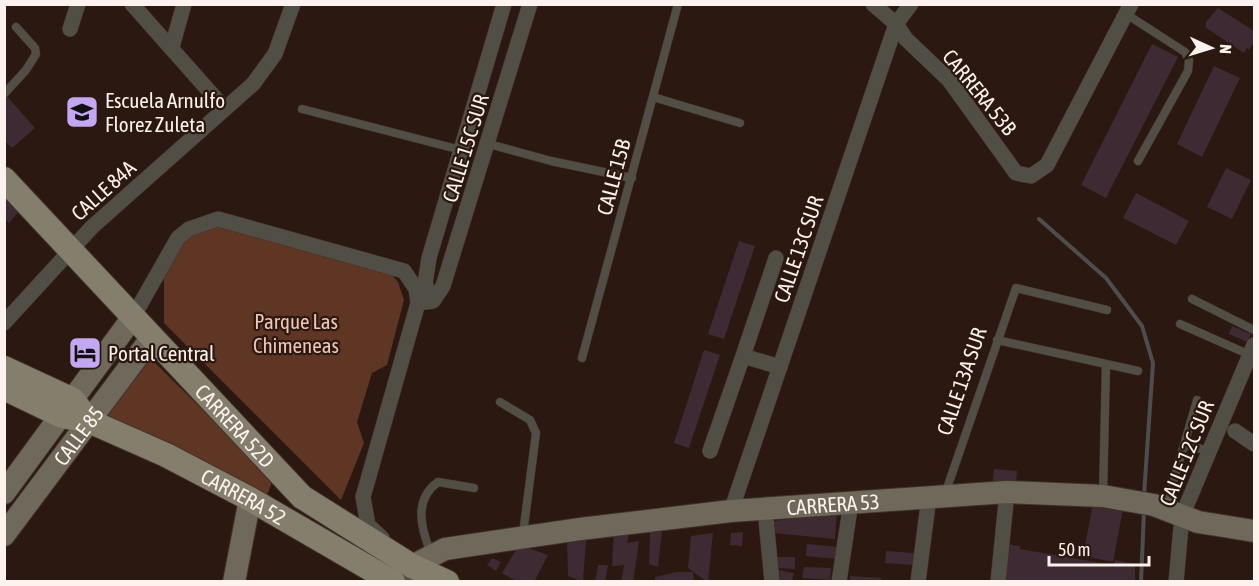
<svg xmlns="http://www.w3.org/2000/svg" width="1259" height="586" viewBox="0 0 1259 586" font-family="'Asap Condensed',sans-serif">
	<style>
		.green { fill: #5f3524 }
		.lines { fill: none; stroke-linecap: round; stroke-linejoin: round }
		.stream { stroke: #4c4e4e; stroke-width: 4 }
		.building { fill: #3e2a32 }
		.lane-casing { stroke: #44322c; stroke-width: 9 }
		.street-casing { stroke: #44322c; stroke-width: 16 }
		.secondary-casing { stroke: #44322c; stroke-width: 24 }
		.primary-casing { stroke: #44322c; stroke-width: 26 }
		.lane { stroke: #514e45; stroke-width: 8 }
		.street { stroke: #514e45; stroke-width: 15 }
		.secondary { stroke: #6e695b; stroke-width: 22 }
		.primary { stroke: #847f6c; stroke-width: 24 }
		.labels { text-anchor: middle; dominant-baseline: central; stroke-width: 4.5; stroke-linejoin: round; paint-order: stroke }
		.street-label { font-size: 21px; fill: #fdf2ee; stroke: #2b1811 }
		.poi-label { font-size: 21px; fill: #fdf2ee; stroke: #2b1811; text-anchor: start }
		.park-label { font-size: 21px; fill: #f1c6b5; stroke: #2b1811 }
	</style>
	<rect width="100%" height="100%" fill="#2b1811"/>
	<path class="green" d="M221,225L387,269L398,282L404,300L387,365L372,373L357,422L364,443L341,500L164,323V265L185,236Z
		M145,353L273,479L267,496L101,412Z"/>
	<g class="lines">
		<path class="stream" d="M1039,219L1106,278L1142,326L1153,363L1144,495
			M1141,582L1144,511"/>
	</g>
	<path class="building" d="M1218,8L1254,31V42L1249,50L1247,48L1244,53L1206,28V22Z
		M1152,44L1178,57L1106,198L1081,185Z
		M1214,66L1240,78L1202,157L1177,144Z
		M4,93L35,128L12,148L4,140Z
		M1226,168L1251,180L1232,219L1207,207Z
		M1136,193L1189,221L1176,245L1123,218Z
		M7,199L20,210L9,223L4,219V203Z
		M739,241L755,246L724,339L708,334Z
		M1232,326L1251,334L1247,342L1229,334Z
		M704,350L720,355L689,448L674,443Z
		M994,469L1017,471L1016,483L993,481Z
		M1093,503L1123,509L1113,562L1083,556Z
		M837,513L835,539L773,533V521Z
		M650,530L662,531L658,567L649,564Z
		M614,532L629,533L627,543L639,541L633,582H621L624,565L612,566Z
		M743,532L742,546L730,545L731,533Z
		M713,533L708,582H707L688,568L691,536Z
		M586,540L583,582L568,576L567,541Z
		M807,544L839,547L838,559L806,556Z
		M1008,544L1020,546V549L1113,565L1115,560L1135,564V582H1006Z
		M519,545L548,555L534,582H518L502,573Z
		M886,551L914,553V565L885,563Z
		M777,557H795V569L776,568Z
		M492,558L501,562L496,571L487,565Z
		M598,565H608L605,582H595Z
		M804,567L831,568L830,580L802,578Z
		M773,569L794,573L792,582H775Z
		M677,572H693L694,582H655V577Z
		M850,576L881,578V582H850Z"/>
	<g class="lines">
		<g class="lane-casing">
			<path id="lane" d="M1126,14L1185,52L1189,60L1188,71L1138,161
				M5,93L26,70L36,54L35,48L16,27
				M653,97L740,123
				M302,109L461,150
				M489,144L551,161L632,178
				M1192,299L1254,330
				M1180,324L1250,355
				M997,340L1138,371
				M582,358L678,4
				M500,402L530,420L536,433L523,534
				M1184,445L1210,451
				M945,494L1016,288L1107,310
				M1103,495L1106,365
				M1170,509V493L1197,400
				M431,553C421,529 413,500 438,482L474,488"/>
		</g>
		<g class="street-casing">
			<path id="street" d="M132,4L225,109
				M873,4L896,24L906,39L949,80L1016,173L1031,176L1047,165L1131,4
				M70,29L78,4
				M172,47L184,4
				M776,258L743,356L780,367
				M433,300L425,284L429,258L504,4
				M418,303L433,301L443,286L530,4
				M133,317L178,238L189,229L218,219L404,271L416,289L418,303L363,497L368,525L382,538
				M4,323L92,227L253,84L275,54L293,4
				M1235,431L1254,444
				M710,451L743,356
				M765,509L772,582
				M731,511L896,24L911,4
				M406,561L412,566L406,582
				M839,582L851,502
				M918,582L929,497
				M998,582L1007,492
				M1176,582L1182,516L1254,345"/>
		</g>
		<g class="secondary-casing">
			<g id="secondary">
				<path d="M4,493L133,317"/>
				<path id="s1" d="M4,535L152,337"/>
				<path id="s2" d="M412,566L445,549L580,529L731,511L1007,492L1103,496L1154,505L1198,522L1254,531"/>
				<path d="M234,582L250,499"/>
			</g>
		</g>
		<g class="primary-casing">
			<g id="primary">
				<path id="s3" d="M4,179L302,497L412,566L447,582"/>
				<path d="M4,368L73,400L89,421"/>
				<path id="s4" d="M4,388L62,416L89,421L166,455L250,499L393,582"/>
			</g>
		</g>
		<use href="#lane" class="lane"/>
		<use href="#street" class="street"/>
		<use href="#secondary" class="secondary"/>
		<use href="#primary" class="primary"/>
	</g>
	<defs>
		<g id="school-square" transform="scale(1.725)"><rect x="-9" y="-9" width="18" height="18" rx="4" fill="#c4a7f1" stroke="#2b1811"/><path d="M0-5L7-2L0 1L-7-2ZM-4 1L0 2.5L4 1V4Q0 6-4 4Z" fill="#111"/></g>
		<g id="hotel-square" transform="scale(1.725)"><rect x="-9" y="-9" width="18" height="18" rx="4" fill="#c4a7f1" stroke="#2b1811"/><path d="M-6-4.5h1.5V1H6V5H4.5V3h-9V5H-6ZM-4 0a1.8 1.8 0 1 1 3.6 0ZM.5 0V-2.5h3Q6-2.5 6 0Z" fill="#111"/></g>
	</defs>
	<g fill-rule="evenodd">
		<use href="#school-square" x="82" y="112"/>
		<use href="#hotel-square" x="85" y="353"/>
	</g>
	<g class="labels">
		<g class="street-label">
			<text transform="translate(980 92) rotate(51)">CARRERA 53B</text>
			<text transform="translate(465 148) rotate(-73)">CALLE 15C SUR</text>
			<text transform="translate(613 177) rotate(-75)">CALLE 15B</text>
			<text transform="translate(103 190) rotate(-42)">CALLE 84A</text>
			<text transform="translate(798 249) rotate(-71)">CALLE 13C SUR</text>
			<text transform="translate(961 381) rotate(-71)">CALLE 13A SUR</text>
			<text stroke="none"><textPath href="#s3" startOffset="338">CARRERA 52D</textPath></text>
			<text stroke="none"><textPath href="#s1" startOffset="124">CALLE 85</textPath></text>
			<text transform="translate(1186 453) rotate(-68)">CALLE 12C SUR</text>
			<text stroke="none"><textPath href="#s4" startOffset="264">CARRERA 52</textPath></text>
			<text stroke="none"><textPath href="#s2" startOffset="428">CARRERA 53</textPath></text>
		</g>
		<g class="poi-label">
			<text x="105" y="100">Escuela Arnulfo<tspan x="105" dy="24">Florez Zuleta</tspan></text>
			<text x="108" y="353">Portal Central</text>
		</g>
		<g class="park-label">
			<text x="296" y="321">Parque Las<tspan x="296" dy="24">Chimeneas</tspan></text>
		</g>
	</g>
	<rect width="1259" height="586" fill="none" stroke="#fdf2ee" stroke-width="12"/>
	<g transform="translate(1211 48) rotate(94)" stroke="#2b1811" stroke-width="4.5" paint-order="stroke">
	<path d="M0-4.5L10 22L0 15L-10 22Z" fill="#fdf2ee"/>
	<text y="-9" font-size="16" font-weight="bold" text-anchor="middle" fill="#fdf2ee">N</text>
	</g>
	<path d="M1049 556v9h100v-9" fill="none" stroke="#fdf2ee" stroke-width="3"/>
	<text x="1058" y="556" font-size="18" fill="#fdf2ee" stroke="#2b1811" stroke-width="4.5" paint-order="stroke">50 m</text>
</svg>
